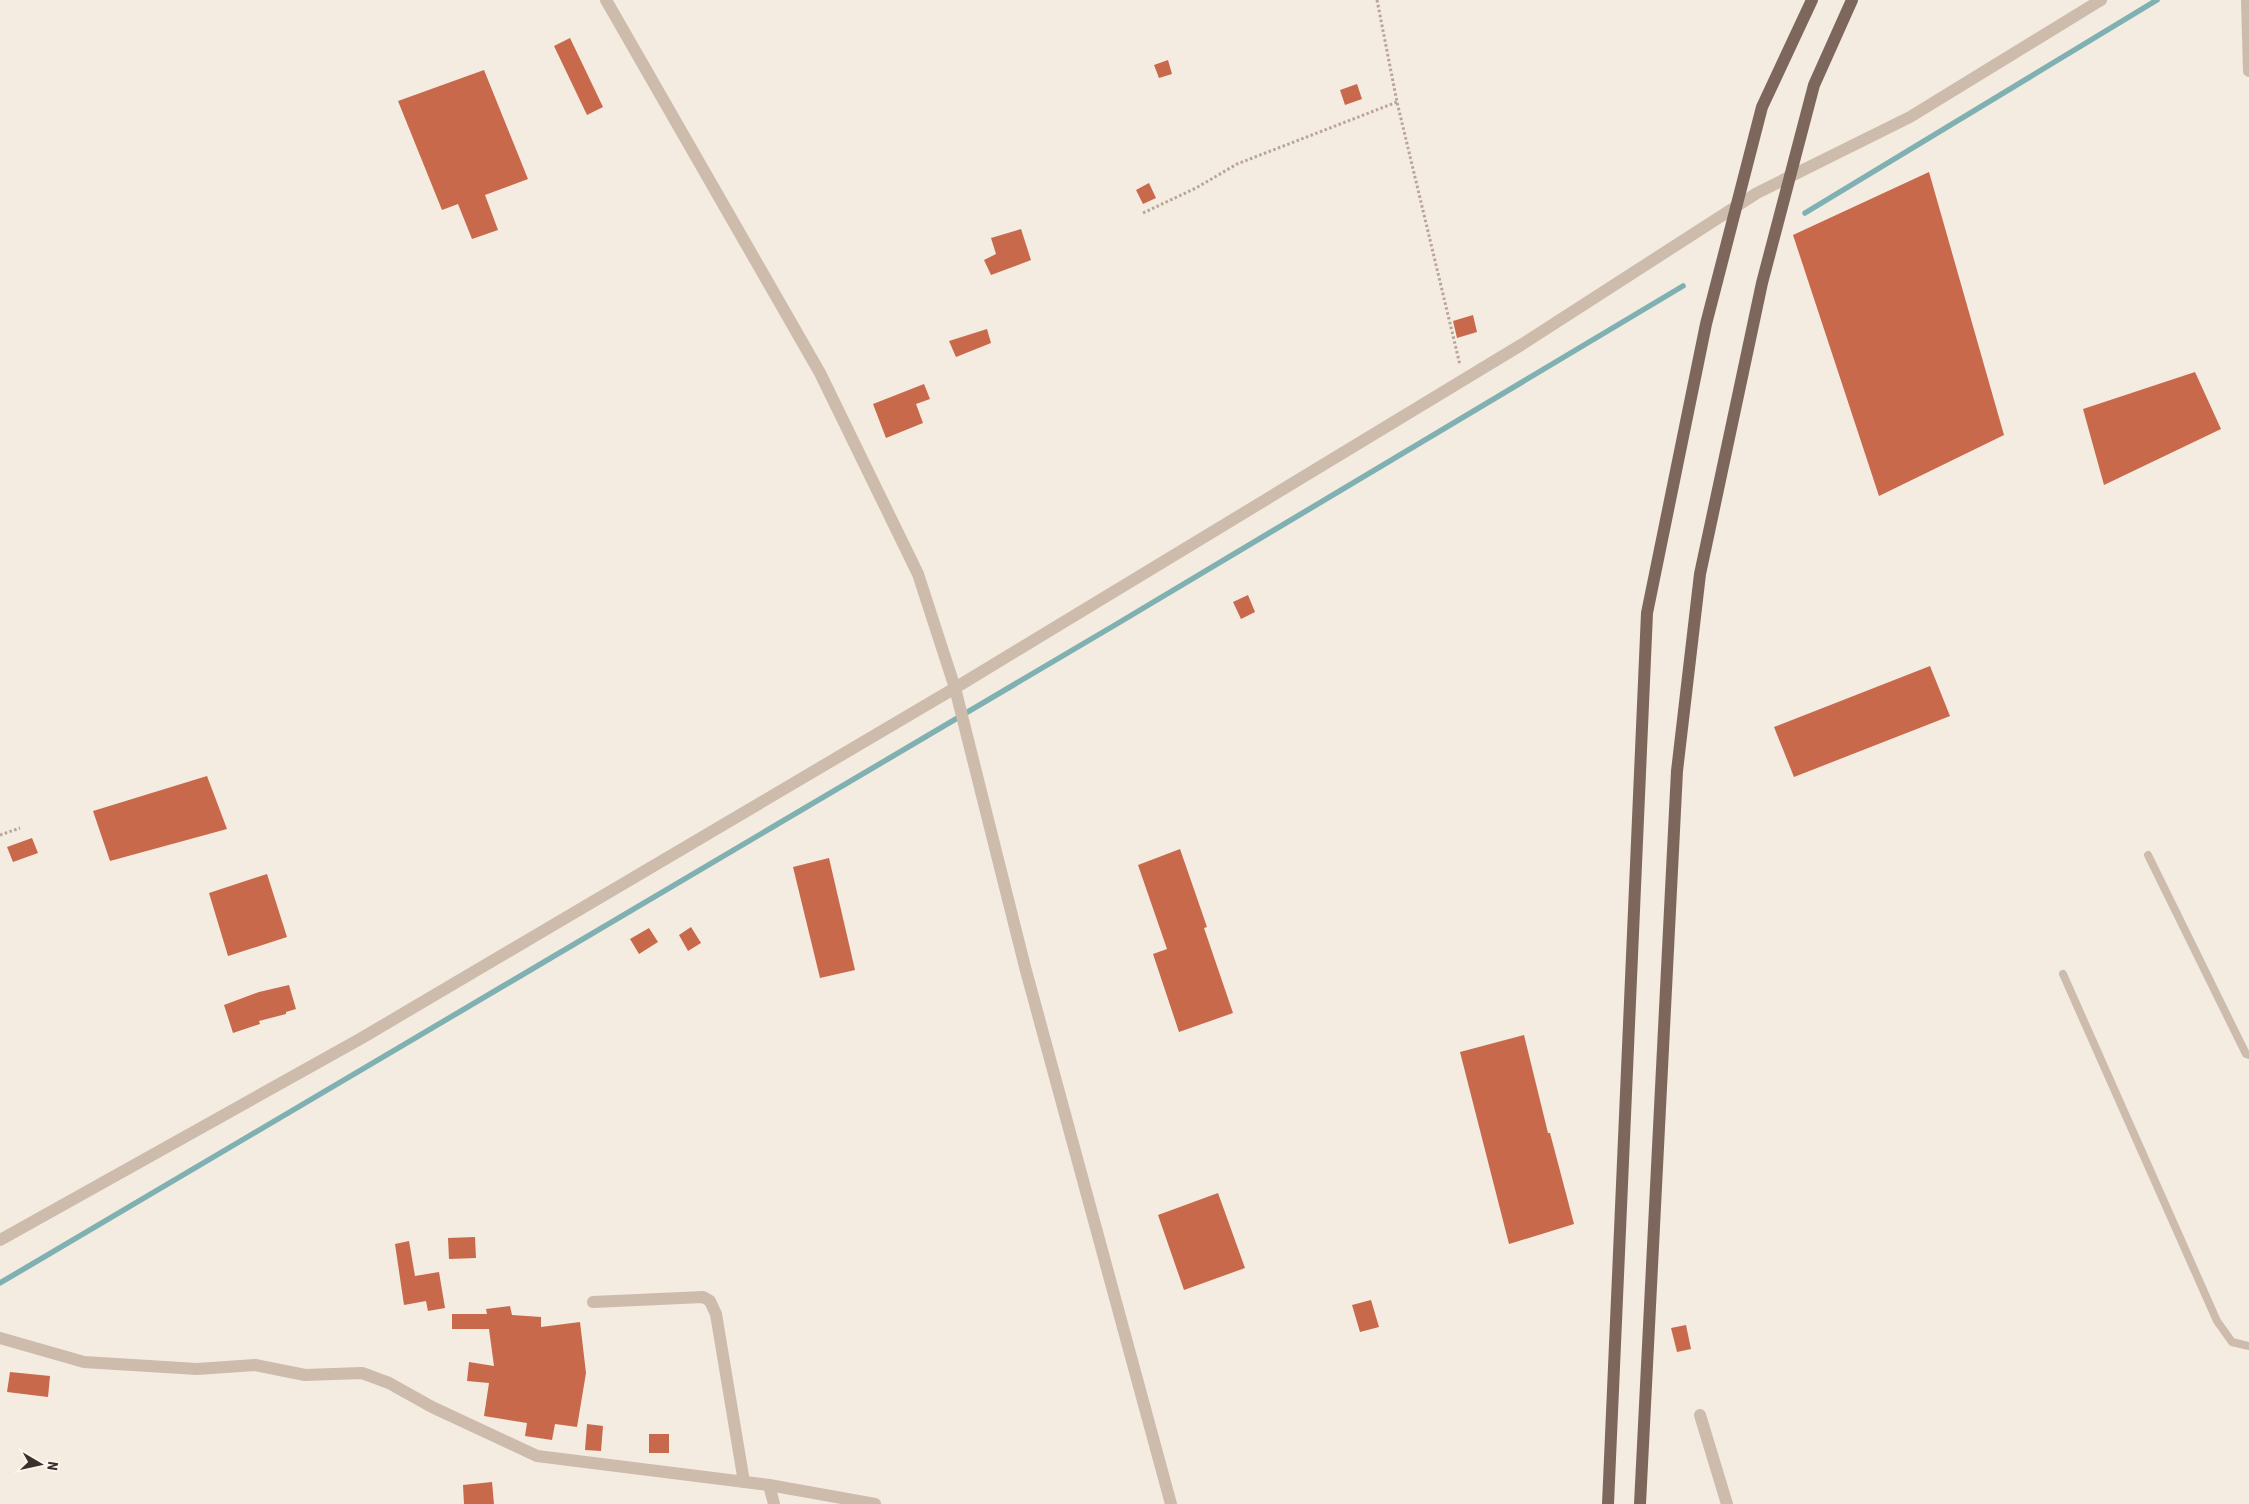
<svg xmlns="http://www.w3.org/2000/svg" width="2249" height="1504" viewBox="0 0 2249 1504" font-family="'Roboto Condensed',sans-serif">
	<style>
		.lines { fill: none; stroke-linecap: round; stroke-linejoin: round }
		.stream { stroke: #7fb0b2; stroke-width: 5.5 }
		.building { fill: #c8694b }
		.path { stroke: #b9a596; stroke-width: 3; stroke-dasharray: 2.5 2.5; stroke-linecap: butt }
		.service { stroke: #cdbbac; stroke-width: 8 }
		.minor { stroke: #cdbbac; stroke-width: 12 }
		.tertiary { stroke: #cdbbac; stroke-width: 12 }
		.primary { stroke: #7d675c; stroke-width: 12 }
	</style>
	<rect width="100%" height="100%" fill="#f4ebe1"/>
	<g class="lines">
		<path class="stream" d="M1805,213L2157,0
			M0,1283L1115,625L1683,286"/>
	</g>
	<path class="building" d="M570,38L603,107L587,115L554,46Z
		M1168,60L1172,74L1159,78L1154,65Z
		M484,70L528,179L485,195L498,230L472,239L458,204L442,210L398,101Z
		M1357,84L1362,99L1345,105L1340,90Z
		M1929,172L2004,435L1879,496L1793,235Z
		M1149,183L1156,198L1143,204L1136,190Z
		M1021,229L1031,260L991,275L984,260L996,254L991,238Z
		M1473,315L1477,332L1457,338L1453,321Z
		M987,329L991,343L956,357L949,341Z
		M2195,372L2221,429L2104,485L2083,409Z
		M924,384L930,399L916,404L923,423L886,438L873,404Z
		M1248,595L1255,612L1241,619L1233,602Z
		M1930,666L1950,716L1794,777L1774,727Z
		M207,776L227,829L110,861L93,811Z
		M32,838L38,853L13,862L7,847Z
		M1180,849L1207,927L1204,928L1233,1013L1179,1032L1153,954L1167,949L1138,865Z
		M829,858L855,970L820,978L793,867Z
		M267,874L287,937L228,956L209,893Z
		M691,927L701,943L688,951L679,935Z
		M649,928L658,942L639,954L630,939Z
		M289,985L296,1009L286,1012V1014L259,1021L260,1024L233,1033L224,1005L259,992Z
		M1524,1035L1548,1133H1550L1574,1224L1509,1244L1460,1052Z
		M1218,1193L1245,1268L1184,1290L1158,1215Z
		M475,1237L476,1258L449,1259L448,1238Z
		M409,1241L415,1276L439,1272L445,1308L428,1311L426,1301L404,1305L395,1244Z
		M1371,1300L1379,1327L1360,1332L1352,1305Z
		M510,1306L512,1315L541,1317V1327L580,1322L586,1373L577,1427L555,1424L552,1440L525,1436L527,1423L484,1416L489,1383L467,1381L469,1362L494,1366L489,1329H452V1314H487L486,1309Z
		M1686,1325L1691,1349L1677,1352L1671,1328Z
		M10,1372L50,1376L48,1397L7,1392Z
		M587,1424L603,1426L601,1451L585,1450Z
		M649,1434H669V1453H649Z
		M492,1482L494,1504H464L463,1485Z"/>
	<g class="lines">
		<path class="path" d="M1377,0L1397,102L1460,365
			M1143,213L1196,188L1237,164L1397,102
			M0,835L20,828"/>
		<path class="service" d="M2148,855L2246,1054L2249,1055
			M2063,974L2217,1321L2232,1342L2249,1346"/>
		<path class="minor" d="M606,0L820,373L918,574L955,688L1025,967L1171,1504
			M593,1302L703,1297L710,1301L716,1314L744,1482
			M1700,1415L1727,1504
			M769,1485L774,1504"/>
		<path class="tertiary" d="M2247,0L2249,71
			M0,1240L360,1039L955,688L1521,345L1757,193L1910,117L2101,0
			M0,1338L84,1362L197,1369L255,1365L305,1375L362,1373L389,1383L432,1407L537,1456L769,1485L875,1504"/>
		<path class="primary" d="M1608,1504L1647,613L1706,324L1762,107L1812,0
			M1640,1504L1677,771L1700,574L1762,283L1814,85L1852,0"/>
	</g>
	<g transform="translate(40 1464) rotate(99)" stroke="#fbf5ee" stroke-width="4" paint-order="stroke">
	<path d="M0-4L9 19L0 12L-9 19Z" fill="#3b302b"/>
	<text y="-8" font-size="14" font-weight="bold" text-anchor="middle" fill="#3b302b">N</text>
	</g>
</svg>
